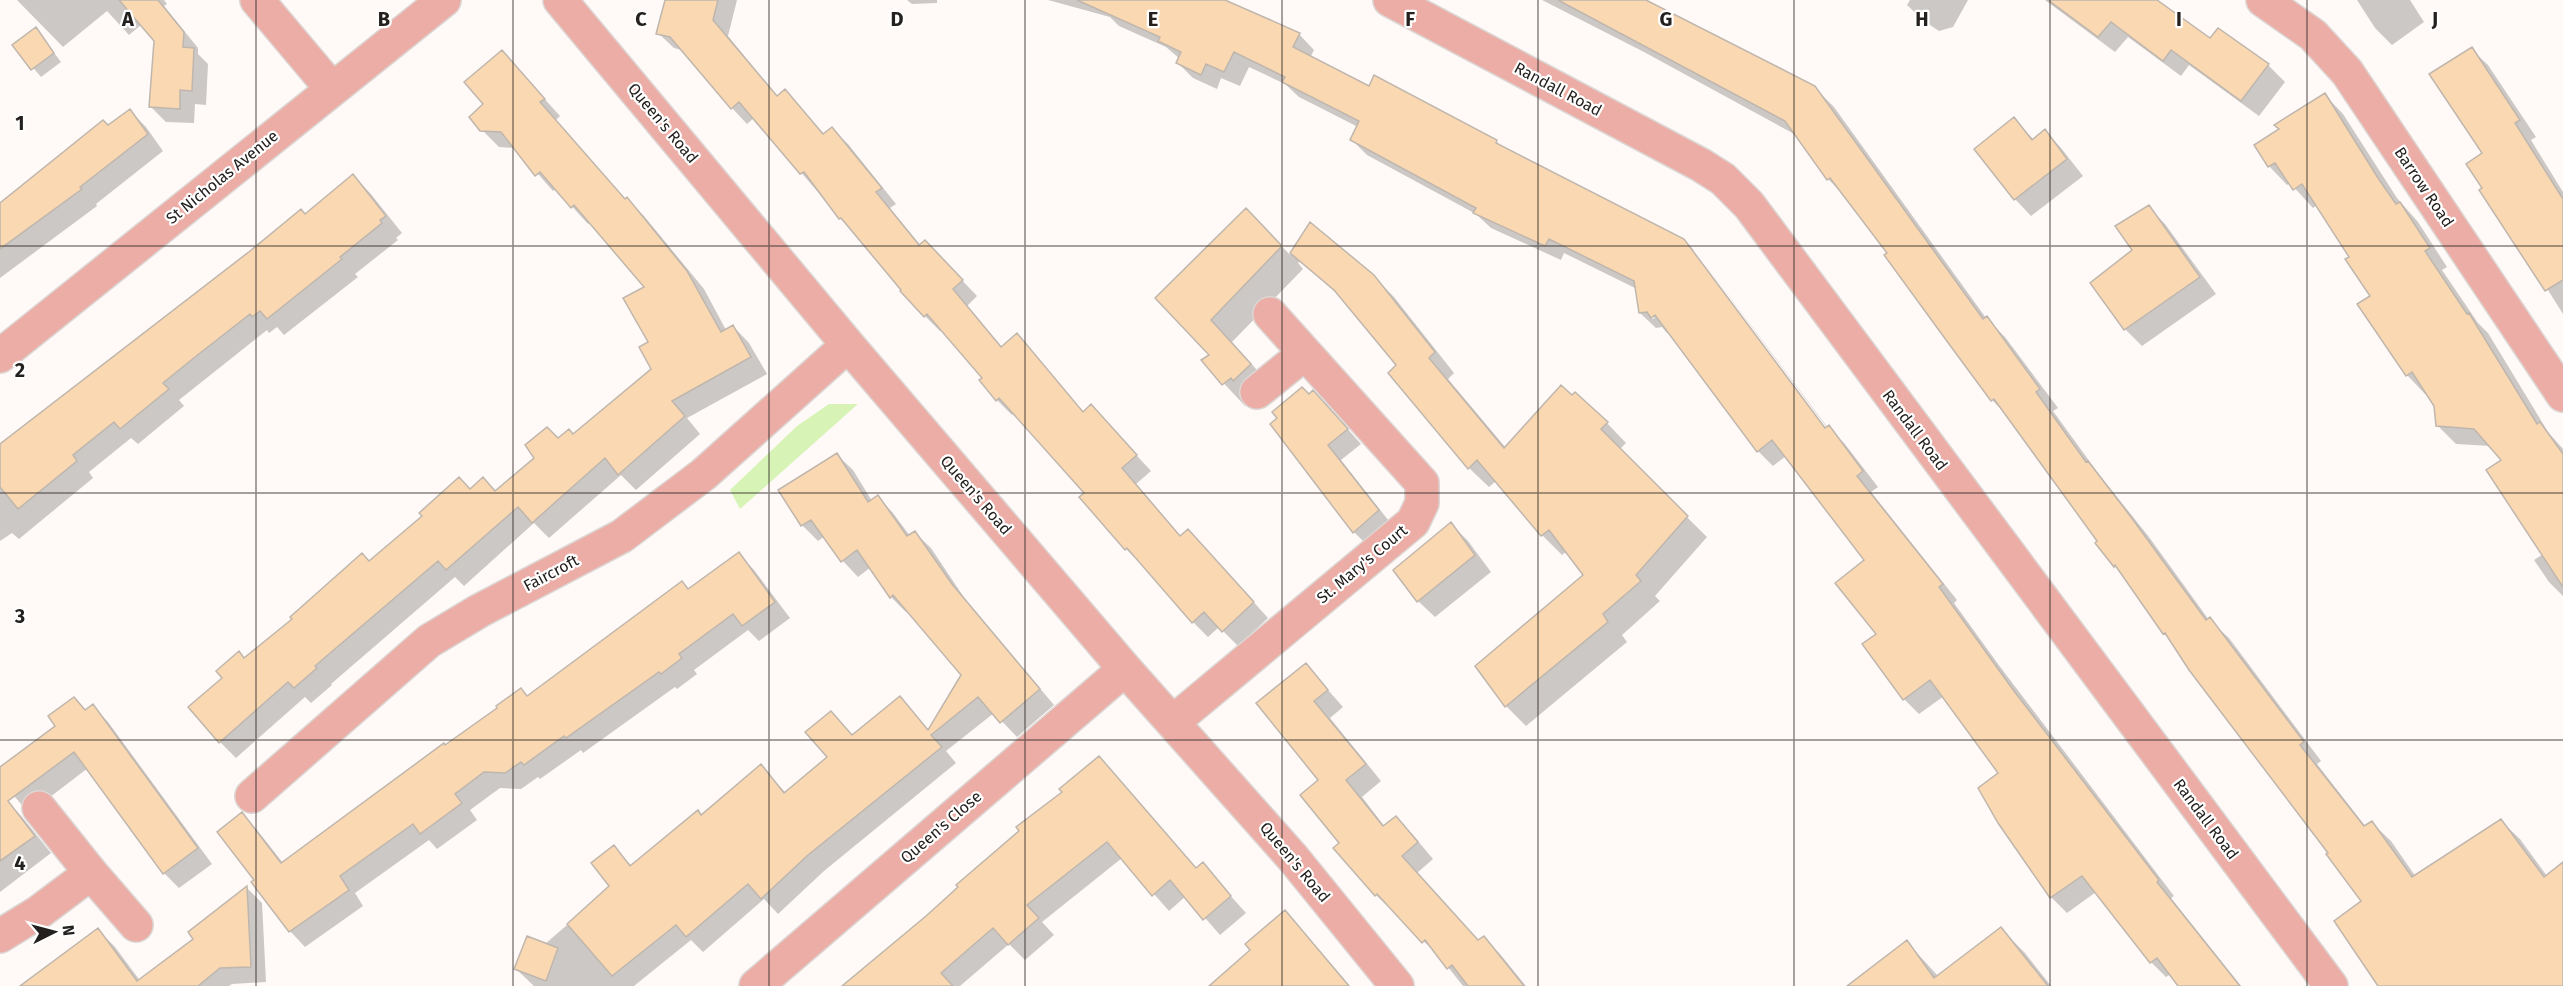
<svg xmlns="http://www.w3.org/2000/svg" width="2563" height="986" viewBox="0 0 2563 986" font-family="'Fira Sans',sans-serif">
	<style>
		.green { fill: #d7f3b6 }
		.shadow { fill: #0003; fill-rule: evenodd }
		.building { fill: #fad8b2; stroke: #bfb6ad; stroke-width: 1.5 }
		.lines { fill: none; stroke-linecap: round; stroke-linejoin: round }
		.minor-casing { stroke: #dcd7d4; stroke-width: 36 }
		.minor { stroke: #ebada5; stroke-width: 33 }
		.grid { fill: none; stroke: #24201e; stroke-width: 1.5; stroke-opacity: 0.55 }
		.labels { text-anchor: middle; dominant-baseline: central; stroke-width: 4.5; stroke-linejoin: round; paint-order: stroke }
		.street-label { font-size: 16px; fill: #24201e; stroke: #fff }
		.grid-label { font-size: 20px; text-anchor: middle; font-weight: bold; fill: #24201e; stroke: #fff; stroke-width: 4.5; stroke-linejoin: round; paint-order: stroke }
	</style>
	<rect width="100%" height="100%" fill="#fffaf7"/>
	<path class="green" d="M829,404H858L740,509L730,490L797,426Z"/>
	<path class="shadow" d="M17,0H164L167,4L164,6L198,48V54L208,64L206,105L195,104L194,123L166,122L151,107L156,41L142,24L129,35L107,11L63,47Z
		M666,0H737L728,36L778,97L785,91L825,135L832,129L848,144L896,204L890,208L921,246L940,257L977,296L967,306L1003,348L1017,335L1084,413L1106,422L1151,471L1136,484L1181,537L1203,546L1268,618L1238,646L1219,627L1208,637L1193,622L1143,563L1141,564L1126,549L1086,493L1014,413L1012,415L997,400L984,378L942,329L940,331L925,316L754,118L747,124L732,108L704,56L674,48L658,33Z
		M907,0H937V3L912,4Z
		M1048,0H1222L1299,34L1314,50L1310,58L1369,88L1496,141L1503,148L1683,240L1694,250H1691L1828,435L1831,433L1698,255L1828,428L1844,443L1878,487L1871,492L1957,600L1954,603L1998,664L2174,896L2171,898L2241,986H2181L2171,974L2166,977L2151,962L2096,892L2067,913L2051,897L2000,822V774L1944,696L1919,714L1904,699L1878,634L1867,560L1786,456L1773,466L1758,451L1669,331L1667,333L1662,327L1656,328L1640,313L1637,289L1564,253L1561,260L1491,228L1476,214L1367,155L1352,140L1358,127L1299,97L1285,84L1249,67L1240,86L1221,78L1217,89L1193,78L1178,63L1180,59L1166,47L1119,26L1110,17ZM1662,313L1652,319V316Z
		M1542,0H1645L1814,87L1834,107L1986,318L2005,337L2058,408L2053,411L2098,473L2149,537L2209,620L2229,638L2321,761L2317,764L2366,827L2372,823L2391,841L2416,877L2501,821L2520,839L2547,876L2563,864V986H2381L2363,902L2124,575L2097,543L2100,542L2008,416L1992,400L1889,253L1847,198L1828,179L1796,135L1644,52Z
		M1910,0H1968L1953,27L1939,31L1924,21L1907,5Z
		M2045,0H2155L2211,40L2218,30L2268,65L2285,82L2259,116L2189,65L2181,76L2128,37L2115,52Z
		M2357,0H2410L2424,22L2392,45L2375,28Z
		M36,29L61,62L41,77L14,45Z
		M2471,49L2488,65L2536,137L2531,140L2563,192V314L2485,189L2484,153Z
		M502,52L560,116L556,120L626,200L627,199L644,216L704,289L726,330L733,326L749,343L767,374L687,418L700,434L636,490L621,475L549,538L534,523L464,586L455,577L331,684L332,685L311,703L305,697L236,758L220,742L245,659L369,563L483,479L496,492L558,440L574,436L653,370L646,287L590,222L588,224L556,189L553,191L515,148L499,147L482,130L485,105Z
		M2325,95L2343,114L2397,198L2418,222L2447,267L2442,270L2478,323L2488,333L2548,432L2563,449V596L2549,582L2534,560L2543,554L2504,460L2491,446L2456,444L2438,426L2435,406L2427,393L2425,394L2407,375L2351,257L2317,205L2313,208L2290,183L2287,185L2269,166L2280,129Z
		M130,111L146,127L163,151L96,204L97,206L0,278V203L103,122L108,127Z
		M2014,119L2034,140L2045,131L2061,148L2083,176L2031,216L2015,199Z
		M353,176L370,193L402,233L396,238L398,240L355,274L358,277L284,335L277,327L269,333L267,330L179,400L184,406L138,444L131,438L89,472L93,478L19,539L12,533L0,541V446L306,215Z
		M2148,207L2165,224L2216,294L2142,346L2125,329L2092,284L2134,251Z
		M1311,224L1373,276L1394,297L1454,373L1448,379L1506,448L1607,423L1626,443L1619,450L1707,537L1655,596L1660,601L1622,635L1627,642L1526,726L1506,706L1585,576L1567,551L1562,555L1542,535L1496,481L1489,487L1469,468L1398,366L1344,300L1300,261L1298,263L1303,269L1232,342L1272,387L1245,406L1203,361L1211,355L1157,298L1268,232L1290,255Z
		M1309,396L1328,407L1361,444L1341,460L1392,525L1368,546L1354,532L1272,424Z
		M837,455L853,470L872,501L878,497L893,513L910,536L915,533L931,548L967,602L1054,705L1017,737L994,713L946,751L956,763L824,871L778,914L764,899L703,952L691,940L634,986H534L516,969L611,887L613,847L632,866L701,816L761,767L786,793L829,757L831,713L853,736L900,698L929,731L963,674L908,611L906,612L891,597L871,567L858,577L843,561L825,536L818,541L802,525Z
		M1451,524L1468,541L1491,572L1435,617L1418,601Z
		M739,554L754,570L790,618L759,641L748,630L694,670L697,674L677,689L675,687L583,753L581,750L540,779L538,777L521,789L500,788L470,810L477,820L437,849L429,840L355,893L363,906L305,947L290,931L256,880L242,814L257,830L283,863L499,708L521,689L528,697L682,583L689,590Z
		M1306,665L1343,707L1330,718L1381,781L1362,797L1385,827L1396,818L1412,834L1433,859L1417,873L1479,942L1484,938L1500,954L1526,986H1463L1440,957L1376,895L1336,848L1341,843L1320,781Z
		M74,699L87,711L93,706L108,722L212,864L179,888L164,873L88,768L29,813L0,780V769L58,726Z
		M1099,758L1197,869L1202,864L1246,913L1220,935L1186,896L1169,911L1122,858L1042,922L1054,935L1025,960L1009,944L960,986H844L927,918Z
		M6,800L22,817L51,853L0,892V805Z
		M247,888L262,903L266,982L232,984L229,986H155L195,940Z
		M1285,912L1301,929L1350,986H1222Z
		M2001,929L2025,953L2051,986H1849L1907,942L1938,976Z
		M98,930L115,947L144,986H23Z"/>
	<path class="building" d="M119,0H158L184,32L183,47L194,48L192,91L180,90V109L149,107L154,41Z
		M665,0H718L713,20L777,96L785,89L823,134L832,127L882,188L876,192L919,245L925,240L963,280L953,289L1001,347L1017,333L1083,412L1091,404L1137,455L1122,468L1180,536L1188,529L1254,602L1222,632L1204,612L1192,623L1127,548L1125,550L1079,497L1084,493L999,398L996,401L979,380L982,378L927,314L924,317L900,291L901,290L841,218L839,219L804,172L800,174L739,102L731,109L670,37L656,34Z
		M1077,0H1225L1300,33L1293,47L1369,86L1374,75L1497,140L1496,143L1684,239L1825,428L1829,425L1863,471L1857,476L1943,584L1939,587L2014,691L2159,880L2157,882L2240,986H2178L2157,958L2150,963L2082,876L2050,898L1998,823L1978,788L1998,773L1930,680L1903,700L1862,644L1876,634L1835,583L1864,560L1772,440L1757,452L1655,315L1651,318L1647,312L1639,313L1634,281L1549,239L1545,246L1473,213L1476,208L1350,140L1359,121L1282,82L1285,77L1234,52L1224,72L1206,64L1201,75L1176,63L1181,52L1158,41L1160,37Z
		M1558,0H1646L1815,86L1983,319L1987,316L2040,389L2036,392L2086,462L2088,461L2131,517L2206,620L2210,617L2304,742L2300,745L2364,826L2372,821L2412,877L2501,819L2544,877L2563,862V986H2378L2334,921L2361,901L2326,854L2328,853L2189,670L2165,633L2163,634L2115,565L2114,567L2095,543L2097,541L1994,399L1991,401L1949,344L1884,255L1887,253L1830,178L1827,180L1785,121Z
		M2048,0H2157L2210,38L2218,28L2269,64L2241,101L2171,50L2163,61L2111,22L2098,37Z
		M36,27L54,53L31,70L12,45Z
		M2472,47L2520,120L2515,123L2563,199V280L2545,291L2479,190L2482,188L2466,164L2482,153L2429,74Z
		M502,50L545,99L540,102L625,199L627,197L687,271L721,332L733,325L751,357L672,401L685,416L618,475L605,458L532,523L518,507L446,570L438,561L315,666L317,668L294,688L288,682L219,743L188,707L222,678L216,671L239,651L244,658L292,619L290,617L362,553L369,561L422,516L419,513L459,477L470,489L483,477L495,491L534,458L525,445L547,427L558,438L569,429L573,434L651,369L639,347L648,342L623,298L644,287L574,205L571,208L540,172L535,176L501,132L480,131L469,117L483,104L464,82Z
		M2325,93L2378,178L2396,204L2400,202L2430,248L2425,251L2467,314L2469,313L2537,424L2540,422L2563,454V587L2486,470L2501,460L2474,429L2436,426L2434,406L2412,372L2406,376L2357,304L2370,296L2345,259L2349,257L2302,184L2293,190L2275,163L2268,167L2254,145L2279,129L2274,125Z
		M130,109L148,134L80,187L82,189L0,249V203L103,120L108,125Z
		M2014,117L2032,140L2045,129L2067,159L2014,200L1974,149Z
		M353,174L386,216L380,220L382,223L340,257L342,259L267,319L260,311L252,317L250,314L195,357L163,383L169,389L120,429L114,422L73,455L77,461L18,509L0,487V444L250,251L301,209L305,214Z
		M2149,205L2200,277L2124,330L2090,283L2132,250L2115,226Z
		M1246,208L1282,246L1211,320L1251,364L1233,381L1231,378L1222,385L1201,360L1209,355L1155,298Z
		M1310,222L1374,275L1435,352L1429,358L1504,448L1561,385L1572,395L1575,392L1608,422L1601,429L1688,516L1636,575L1641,581L1603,614L1608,622L1505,707L1475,666L1583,575L1549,530L1541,536L1477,460L1468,469L1388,373L1396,365L1334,290L1290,253Z
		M1302,387L1309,394L1313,390L1348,429L1328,445L1379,510L1353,533L1270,424L1277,418L1272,412Z
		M837,453L868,502L878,495L907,536L915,531L952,584L1040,689L1000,723L978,697L931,735L942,747L808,855L761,899L748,884L686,937L676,925L612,976L567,924L609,886L591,863L614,845L630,866L698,810L701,815L761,764L784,793L827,757L805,732L831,711L852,735L900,696L928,730L961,675L893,595L890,598L857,550L841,562L811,520L801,526L778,490Z
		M1451,522L1475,555L1417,602L1393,570Z
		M739,552L775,602L742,626L733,614L679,654L682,658L661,674L659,672L566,738L564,736L524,765L521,762L505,773L484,772L455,794L462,803L420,834L413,824L340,876L349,890L289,932L251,882L254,880L217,832L242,812L281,863L444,743L445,745L497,708L496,706L521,688L527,696L682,581L688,589Z
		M1306,663L1328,690L1314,701L1366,764L1346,780L1383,826L1396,816L1418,842L1402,856L1478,940L1484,936L1524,986H1468L1452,965L1447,969L1425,940L1422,943L1377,894L1375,896L1333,848L1339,843L1300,795L1318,780L1256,703Z
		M74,697L85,710L93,704L198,848L163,874L74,752L8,801L35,836L0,861V767L55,726L48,716Z
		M1099,756L1196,868L1203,862L1231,896L1203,920L1170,880L1152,896L1107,842L1027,905L1039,918L1008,945L993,928L941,973L953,986H842L926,916L958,887L956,885L1019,831L1016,827L1062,792L1059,789Z
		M247,886L251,967L220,968L198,986H20L98,928L137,981L193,939L188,932Z
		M1285,910L1349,986H1209L1250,950L1245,944Z
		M2001,927L2048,986H1847L1907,940L1934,978Z
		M527,936L558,948L546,981L514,969Z"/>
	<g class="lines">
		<g class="minor-casing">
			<path id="minor" d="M257,0L332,89
				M560,0L848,345L1125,669L1293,858L1397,986
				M1390,0L1701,165L1723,179L1749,205L2331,986
				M2263,0L2313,35L2347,72L2563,395
				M0,356L444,0
				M1257,392L1304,354
				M1173,722L1413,522L1422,503V483L1270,314
				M252,796L429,641L479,611L622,536L704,474L848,345
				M39,808L91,873
				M0,936L39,912L91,873L136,925
				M756,986L1125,669"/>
		</g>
		<use href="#minor" class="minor"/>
	</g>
	<path class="grid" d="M256,0V986M513,0V986M769,0V986M1025,0V986M1282,0V986M1538,0V986M1794,0V986M2050,0V986M2307,0V986M0,246H2563M0,493H2563M0,740H2563"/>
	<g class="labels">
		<g class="street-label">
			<text transform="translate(1558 89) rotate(28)">Randall Road</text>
			<text transform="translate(663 123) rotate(50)">Queen's Road</text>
			<text transform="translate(222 177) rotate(-39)">St Nicholas Avenue</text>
			<text transform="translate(2424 187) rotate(56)">Barrow Road</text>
			<text transform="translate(1915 430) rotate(53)">Randall Road</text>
			<text transform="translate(976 495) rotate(49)">Queen's Road</text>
			<text transform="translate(1362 564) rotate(-40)">St. Mary's Court</text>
			<text transform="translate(551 573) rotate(-28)">Faircroft</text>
			<text transform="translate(2206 819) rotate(53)">Randall Road</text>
			<text transform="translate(941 827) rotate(-41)">Queen's Close</text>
			<text transform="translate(1295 862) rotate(50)">Queen's Road</text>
		</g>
	</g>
	<g class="grid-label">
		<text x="128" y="26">A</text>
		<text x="384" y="26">B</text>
		<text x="641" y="26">C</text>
		<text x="897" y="26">D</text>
		<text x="1153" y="26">E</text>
		<text x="1410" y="26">F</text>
		<text x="1666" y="26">G</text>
		<text x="1922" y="26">H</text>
		<text x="2179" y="26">I</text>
		<text x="2435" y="26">J</text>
		<text x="20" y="130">1</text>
		<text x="20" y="377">2</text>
		<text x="20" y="623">3</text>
		<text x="20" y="870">4</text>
	</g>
	<g transform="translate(54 932) rotate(84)" stroke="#ffffff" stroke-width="4.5" paint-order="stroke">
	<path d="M0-4.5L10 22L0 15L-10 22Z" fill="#24201e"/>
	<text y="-9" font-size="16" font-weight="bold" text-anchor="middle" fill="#24201e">N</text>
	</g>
</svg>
